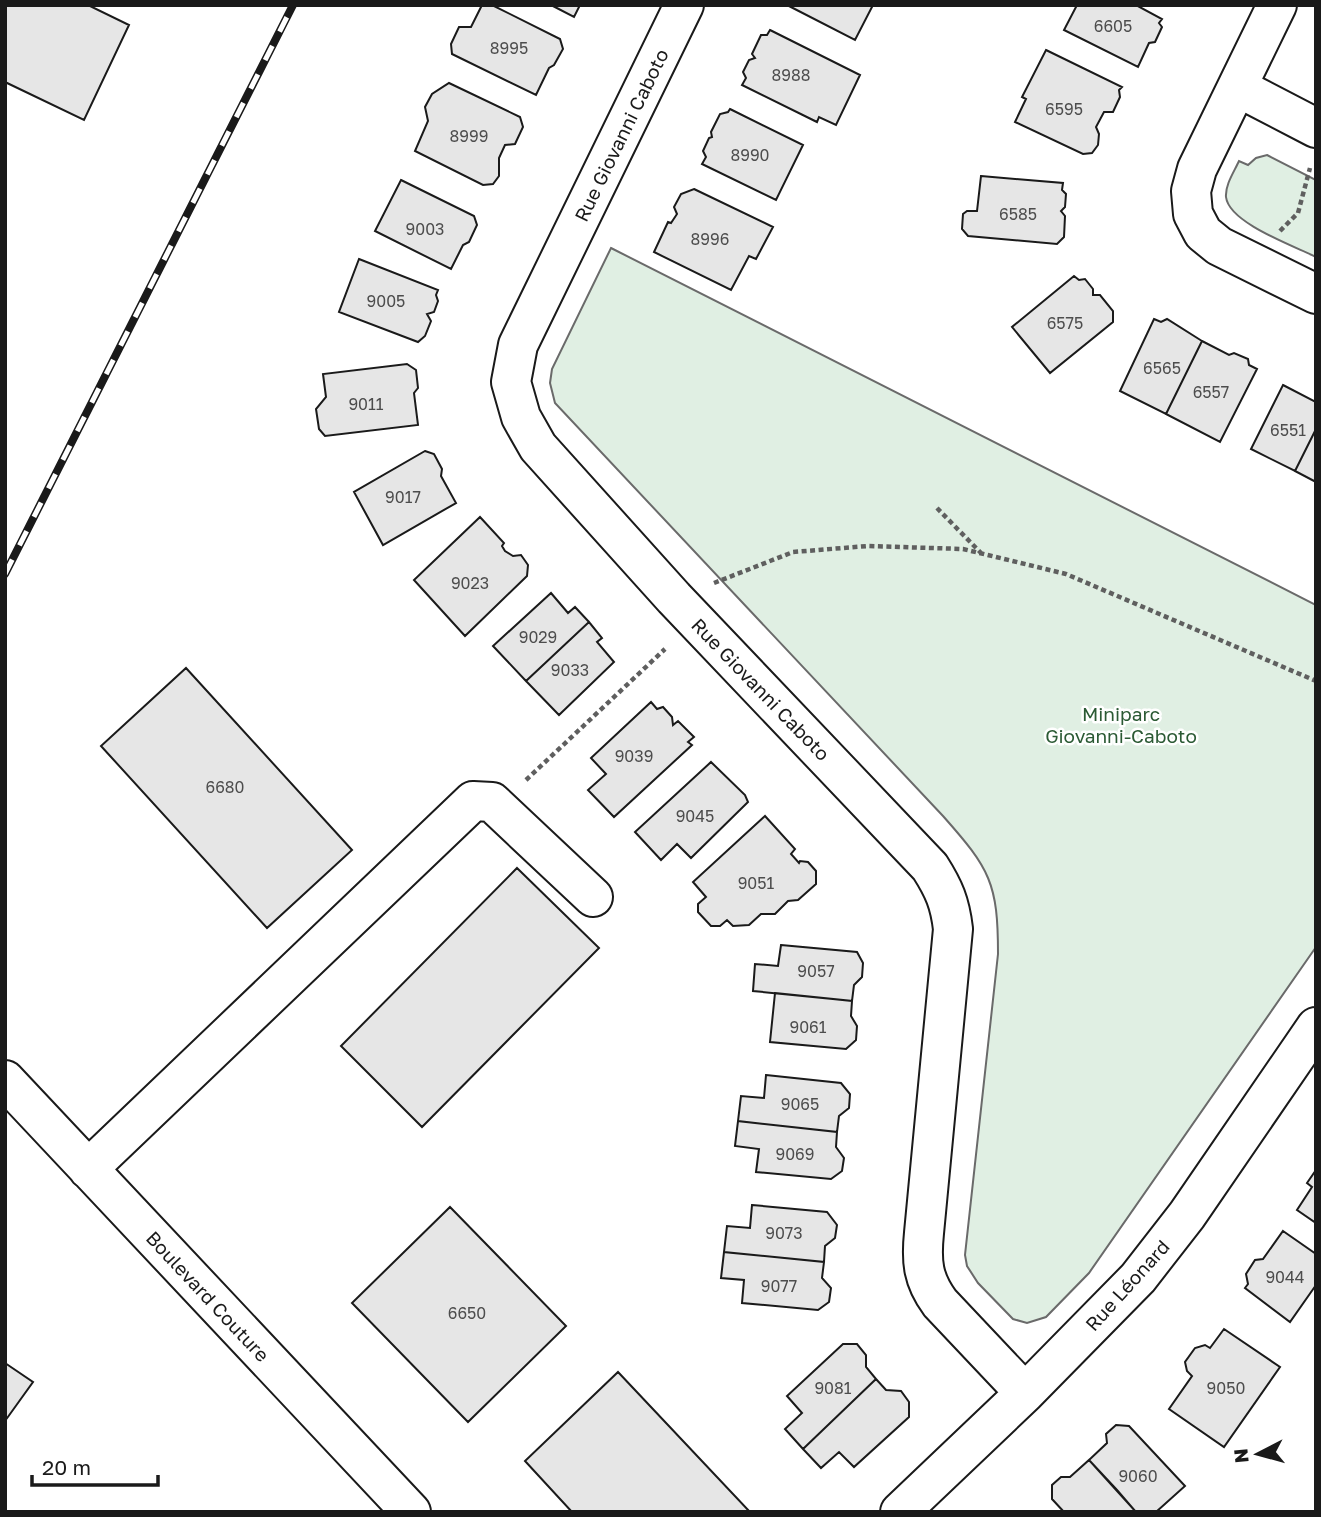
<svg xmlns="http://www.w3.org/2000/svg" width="1321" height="1517" viewBox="0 0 1321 1517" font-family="'Golos Text',sans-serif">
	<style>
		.green { fill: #e0efe3; stroke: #6a6a6a; stroke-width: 2 }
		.building { fill: #e6e6e6; stroke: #1a1a1a; stroke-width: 2 }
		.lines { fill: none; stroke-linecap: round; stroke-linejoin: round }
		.minor-casing { stroke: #1a1a1a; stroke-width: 42 }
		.path { stroke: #5f5f5f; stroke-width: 4.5; stroke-dasharray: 5 3.5; stroke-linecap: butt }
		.minor { stroke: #fff; stroke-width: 38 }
		.rail-casing { stroke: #1a1a1a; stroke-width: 8 }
		.rail { stroke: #fff; stroke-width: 5; stroke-dasharray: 16; stroke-linecap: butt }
		.labels { text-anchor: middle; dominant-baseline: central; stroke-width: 5; stroke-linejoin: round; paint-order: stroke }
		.number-label { font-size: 16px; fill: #4d4d4d }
		.street-label { font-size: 19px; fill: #1a1a1a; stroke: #fff }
		.park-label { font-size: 19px; fill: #2b5a34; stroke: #fff }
	</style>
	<rect width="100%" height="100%" fill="#fff"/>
	<path class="green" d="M1267,155L1316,180V257C1294,246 1229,223 1226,197C1225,185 1234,172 1239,161L1248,165L1256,158Z
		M611,248L1316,605V947L1089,1273L1046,1317L1027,1323L1013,1319L978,1283L967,1266L965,1255L998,954C998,883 990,869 943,816L555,403L550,383L552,369Z"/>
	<path class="building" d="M5,5H88L129,25L84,120L5,82Z
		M482,5H492L560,39L563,49L554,65L549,68L536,95L452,54L451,44L459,27H471Z
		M551,5H580L574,17Z
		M787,5H873L855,40Z
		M1077,5H1136L1162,19L1159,23L1162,27L1155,42L1149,43L1138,67L1064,30Z
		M770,30L860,75L836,125L819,117L817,122L742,85L746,78L743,72L749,60L755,58L752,54L761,35H767Z
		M1046,50L1122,87L1119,90L1120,97L1113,112H1104L1096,127L1099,134L1098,145L1092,153L1083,154L1015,122L1026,99L1022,97Z
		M449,83L520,117L523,127L515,144L505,145L499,158V176L493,184L483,185L415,151L428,121L425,107L432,94Z
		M730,109L803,145L776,200L702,164L706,157L703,151L709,138L712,137L711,132L720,114L728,112Z
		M981,176L1063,183L1062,190L1066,194L1065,207L1061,211L1065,216L1064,237L1057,244L968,236L962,229L963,214L967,211H977Z
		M401,180L474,216L477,225L469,242L463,245L451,269L375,231Z
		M694,189L773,227L756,259L749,256L731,290L654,252L668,222L671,223L677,214L674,207L681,194Z
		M359,259L438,290L436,295L438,301L434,312L427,314L431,321L425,336L418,342L339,312Z
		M1074,276L1079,280L1085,279L1093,289V295H1100L1113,311V322L1050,373L1012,327Z
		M1154,319L1161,322L1167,319L1202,341L1166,414L1120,391Z
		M1202,341L1229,355L1234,353L1248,359L1249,365L1257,369L1220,442L1166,414Z
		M407,364L416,370L418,388L414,393L418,425L325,436L319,429L316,409L326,397L323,374Z
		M1283,385L1316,402V429L1295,471L1251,449Z
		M1316,429V482L1295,471Z
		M425,451L434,454L442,469L441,476L456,503L383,545L354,492Z
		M480,517L504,543L502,546L505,551L513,556L521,555L528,565L527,576L465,636L414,580Z
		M551,593L568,613L575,607L589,622L526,681L493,646Z
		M589,622L602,638L597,642L614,662L559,715L526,681Z
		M186,668L352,850L267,928L101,746Z
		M651,702L657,709L663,707L672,717L673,725L678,721L694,737L688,742L692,745L614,817L588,790L606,774L591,758Z
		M711,762L745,795L748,802L691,858L677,844L661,860L635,832Z
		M765,816L795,849L791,854L799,863L800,861L808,862L816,871V884L798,900L788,901L775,914H761L749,925L733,926L727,920L720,926H711L698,912V904L706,897L693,882Z
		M517,868L599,948L422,1127L341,1046Z
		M781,945L857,952L863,963L862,977L854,985L852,1001L753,991L755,964L778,966Z
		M775,993L852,1001L851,1016L857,1026L856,1040L846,1049L770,1042Z
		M766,1075L841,1083L850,1094L849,1108L839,1116L837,1132L738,1121L741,1096L764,1098Z
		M738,1121L837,1132L836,1147L844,1158L842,1171L831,1179L756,1172L759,1149L735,1146Z
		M1316,1170V1223L1297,1210L1312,1187L1307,1183Z
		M752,1205L827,1212L837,1225L835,1238L825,1246L824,1262L724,1252L727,1226L750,1228Z
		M450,1207L566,1326L468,1422L352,1303Z
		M1283,1231L1316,1254V1285L1290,1322L1245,1288L1248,1284L1246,1274L1255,1260L1263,1259Z
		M724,1252L824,1262L822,1278L831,1288L829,1302L818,1310L742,1303L744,1280L721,1278Z
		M1224,1329L1280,1367L1224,1447L1169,1409L1192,1376L1187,1371L1185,1362L1195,1348L1205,1345L1210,1348Z
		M843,1344H857L866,1355V1367L876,1379L803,1449L785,1429L802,1413L787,1396Z
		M5,1363L33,1382L5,1421Z
		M618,1372L750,1512H572L525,1461Z
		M876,1379L886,1390L901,1391L909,1402V1417L854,1467L839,1452L821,1468L803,1449Z
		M1116,1425L1129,1426L1185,1486L1156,1512H1136L1089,1460L1107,1443L1106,1434Z
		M1089,1460L1117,1490L1136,1512H1064L1052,1499V1485L1061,1477H1070Z"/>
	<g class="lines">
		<g class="minor-casing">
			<path id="minor" d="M684,5L518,345L511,382L521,417L538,447L674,598L930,867C944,889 950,903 953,929L924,1233C921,1262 923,1280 940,1303L1025,1393
				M1277,5L1197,169L1191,191L1193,214L1203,233L1219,246L1316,294
				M1237,87L1316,128
				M5,1080L411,1512
				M88,1169L473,801L492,802L593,897
				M900,1512L1025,1393L1138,1278L1187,1215L1316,1027"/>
		</g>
		<path class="path" d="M1280,231L1298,213L1310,168
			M937,508L981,553
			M714,583L793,552L868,546L963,549L1066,574L1316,681
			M526,780L665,649"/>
		<use href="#minor" class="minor"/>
		<g class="rail-casing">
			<path id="rail" d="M5,574L293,5"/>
		</g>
		<use href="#rail" class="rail"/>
	</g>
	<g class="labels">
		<g class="number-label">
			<text x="1113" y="26">6605</text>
			<text x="509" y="48">8995</text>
			<text x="791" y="75">8988</text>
			<text x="1064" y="109">6595</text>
			<text x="469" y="136">8999</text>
			<text x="750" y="155">8990</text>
			<text x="1018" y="214">6585</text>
			<text x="425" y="229">9003</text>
			<text x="710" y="239">8996</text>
			<text x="386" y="301">9005</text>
			<text x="1065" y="323">6575</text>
			<text x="1162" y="368">6565</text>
			<text x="1211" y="392">6557</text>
			<text x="366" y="404">9011</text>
			<text x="1288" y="430">6551</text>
			<text x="403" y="497">9017</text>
			<text x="470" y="583">9023</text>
			<text x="538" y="637">9029</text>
			<text x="570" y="670">9033</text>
			<text x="634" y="756">9039</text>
			<text x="225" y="787">6680</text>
			<text x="695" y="816">9045</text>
			<text x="756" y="883">9051</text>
			<text x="816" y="971">9057</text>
			<text x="808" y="1027">9061</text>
			<text x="800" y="1104">9065</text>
			<text x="795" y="1154">9069</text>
			<text x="784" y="1233">9073</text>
			<text x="1285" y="1277">9044</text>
			<text x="779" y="1286">9077</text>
			<text x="467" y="1313">6650</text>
			<text x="833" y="1388">9081</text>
			<text x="1226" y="1388">9050</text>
			<text x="1138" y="1476">9060</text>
		</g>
		<g class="street-label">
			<text transform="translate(621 135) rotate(-64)">Rue Giovanni Caboto</text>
			<text transform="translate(761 689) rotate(46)">Rue Giovanni Caboto</text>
			<text transform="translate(1127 1285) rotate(-48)">Rue Léonard</text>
			<text transform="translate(208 1296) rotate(47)">Boulevard Couture</text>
		</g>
		<g class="park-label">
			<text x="1121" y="713">Miniparc<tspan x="1121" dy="22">Giovanni-Caboto</tspan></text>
		</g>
	</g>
	<rect width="1321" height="1517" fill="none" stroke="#1a1a1a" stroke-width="14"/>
	<g transform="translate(1258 1454) rotate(264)" stroke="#ffffff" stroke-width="5" paint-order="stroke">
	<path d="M0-5L12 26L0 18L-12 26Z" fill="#1a1a1a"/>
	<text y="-10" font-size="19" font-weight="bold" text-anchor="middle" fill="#1a1a1a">N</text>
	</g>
	<path d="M32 1475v10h126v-10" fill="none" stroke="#1a1a1a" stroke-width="3.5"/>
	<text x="42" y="1475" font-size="21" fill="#1a1a1a" stroke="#ffffff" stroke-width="5" paint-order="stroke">20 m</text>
</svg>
